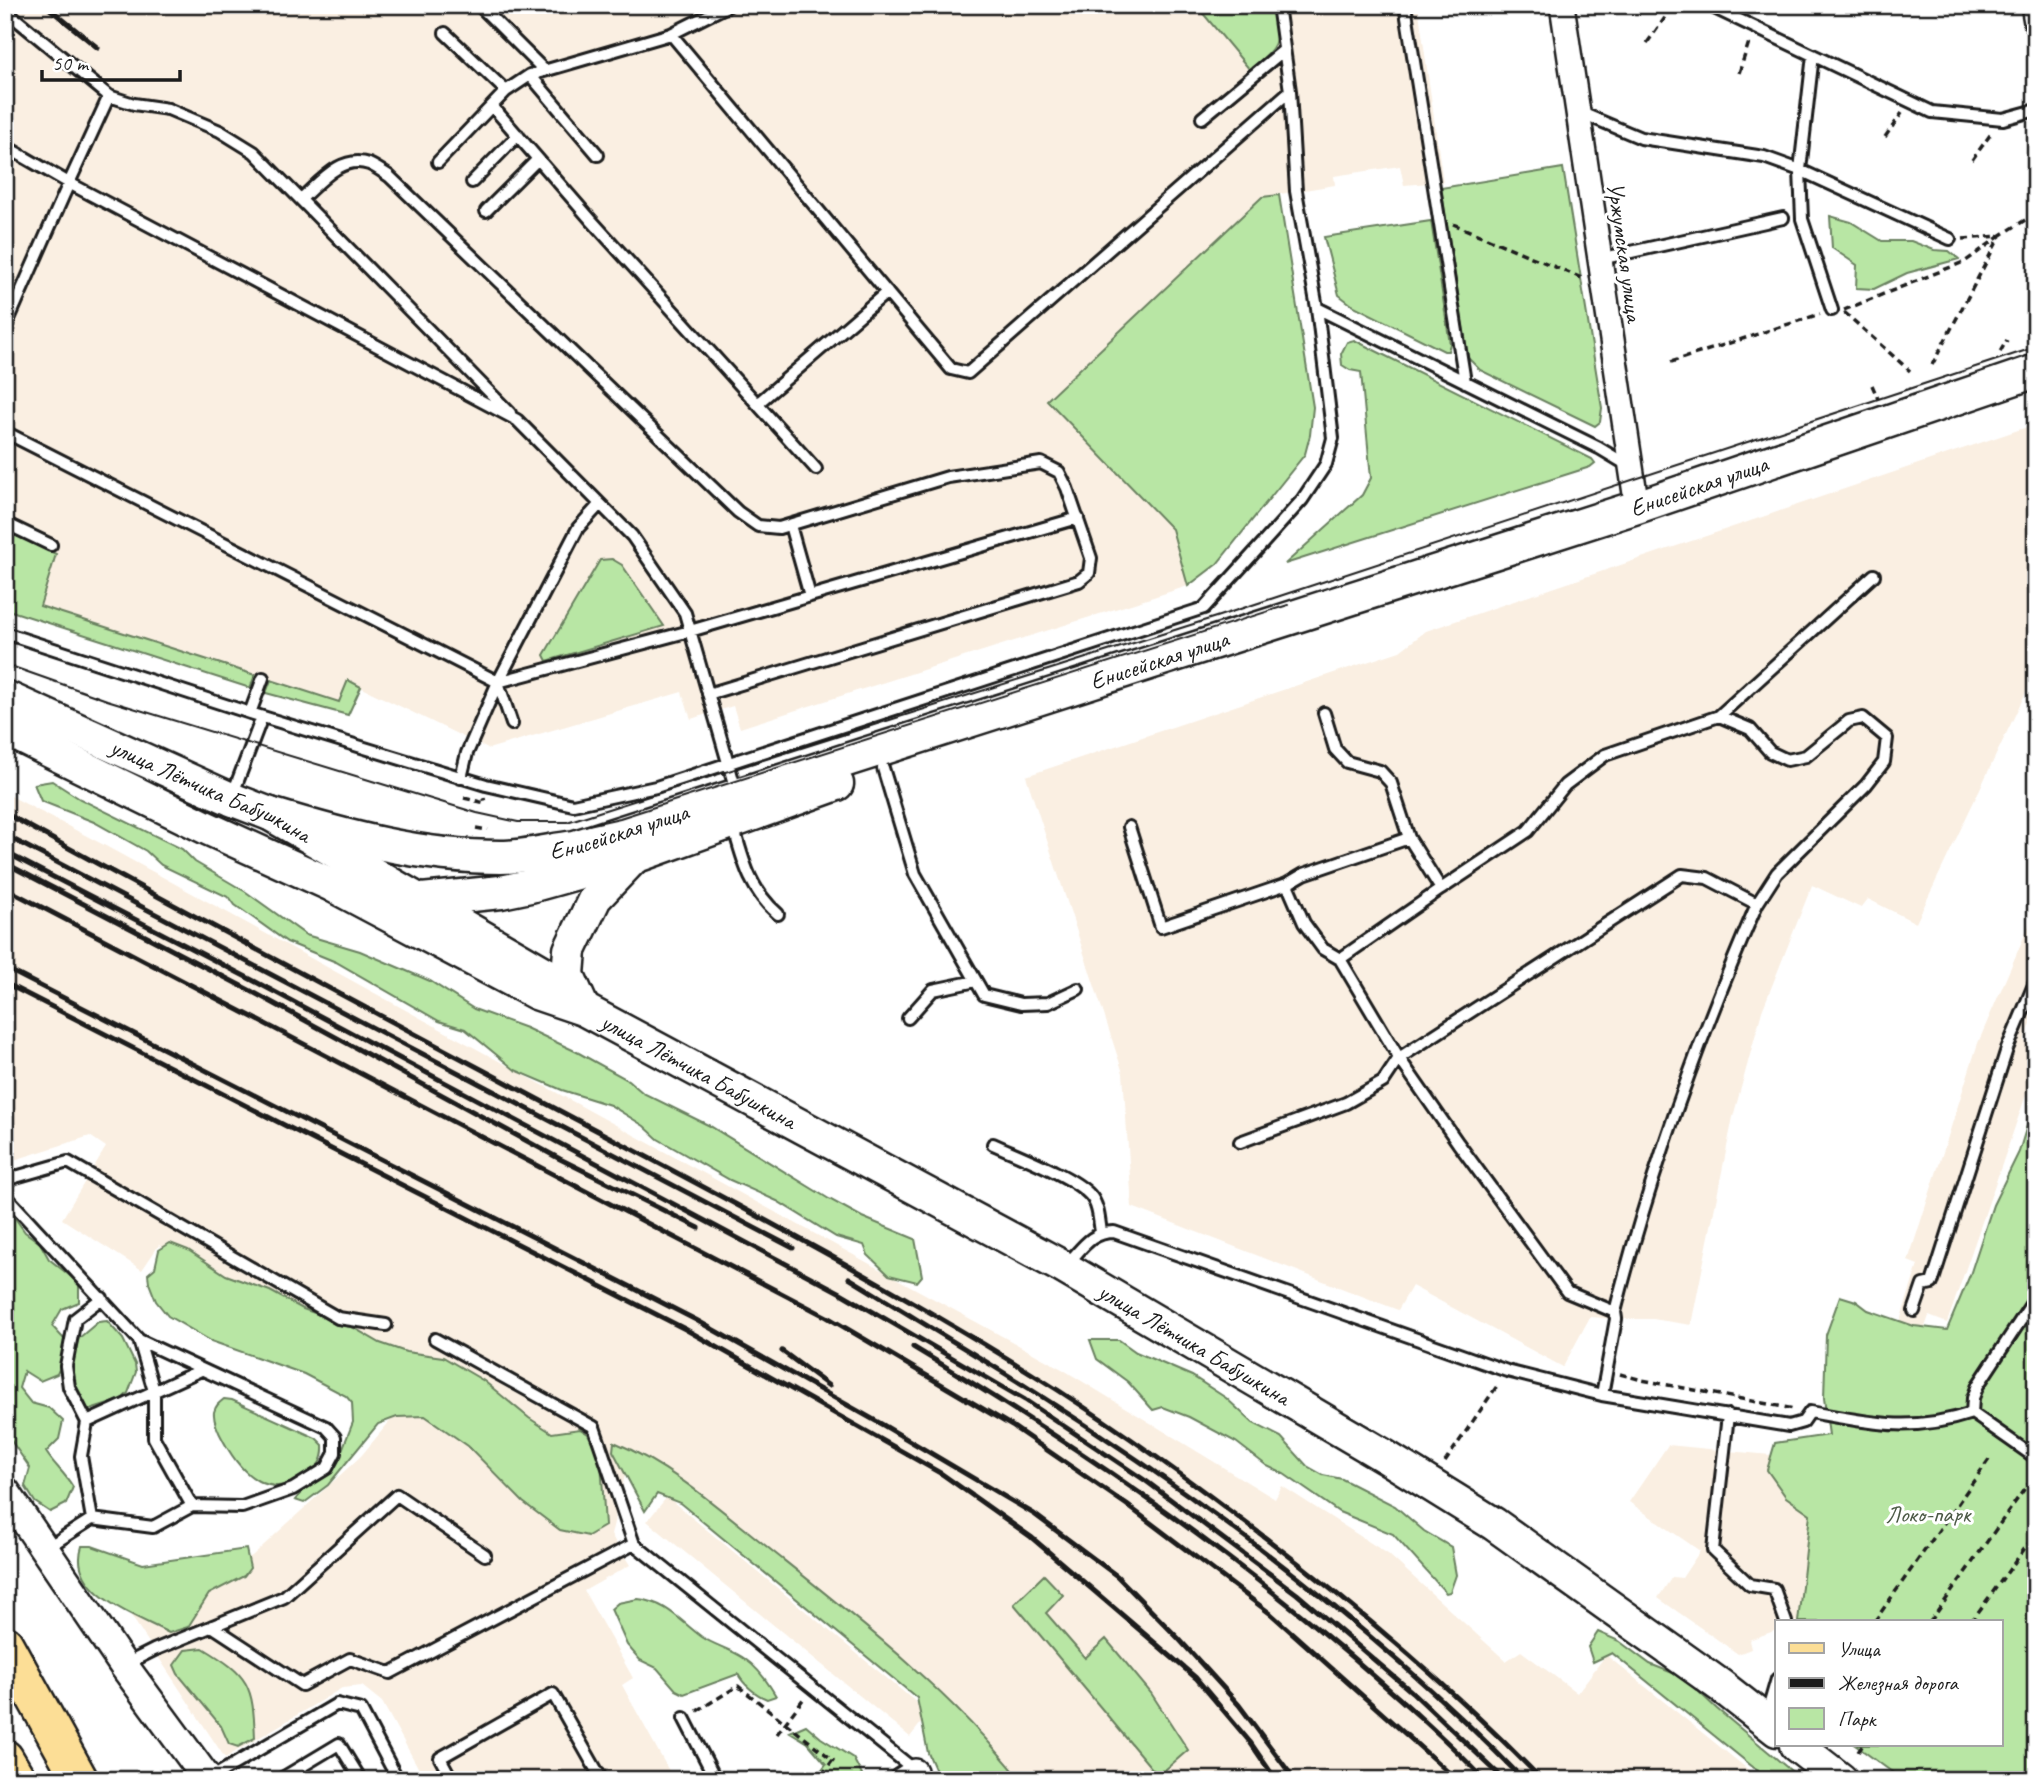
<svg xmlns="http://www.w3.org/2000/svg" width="2041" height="1785" viewBox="0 0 2041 1785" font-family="Caveat,sans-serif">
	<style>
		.built { fill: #faefe2 }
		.green { fill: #b8e6a4; stroke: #6a8160; stroke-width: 2 }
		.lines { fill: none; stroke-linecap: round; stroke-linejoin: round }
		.service-casing { stroke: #1c1c1c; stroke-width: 16 }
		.minor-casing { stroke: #1c1c1c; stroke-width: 28 }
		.tertiary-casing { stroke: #1c1c1c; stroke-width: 33 }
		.secondary-casing { stroke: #1c1c1c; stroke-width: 37 }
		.primary-casing { stroke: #1c1c1c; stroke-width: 40 }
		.path { stroke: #1c1c1c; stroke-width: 3.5; stroke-dasharray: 7 5; stroke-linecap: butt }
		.service { stroke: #fff; stroke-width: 10 }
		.minor { stroke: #fff; stroke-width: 23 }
		.tertiary { stroke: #fff; stroke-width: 28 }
		.secondary { stroke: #fff; stroke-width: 32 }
		.primary { stroke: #fcde96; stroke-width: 35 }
		.tram { stroke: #1c1c1c; stroke-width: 2 }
		.rail { stroke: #1c1c1c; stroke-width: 5 }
		.labels { text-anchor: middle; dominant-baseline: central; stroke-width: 6; stroke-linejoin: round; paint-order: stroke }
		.street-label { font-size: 24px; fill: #1c1c1c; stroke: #fff }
		.park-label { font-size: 24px; fill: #4b5945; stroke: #fff }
	</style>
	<rect width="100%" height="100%" fill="#fff"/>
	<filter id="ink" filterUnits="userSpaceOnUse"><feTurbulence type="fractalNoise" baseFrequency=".0143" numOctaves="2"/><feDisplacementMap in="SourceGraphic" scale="14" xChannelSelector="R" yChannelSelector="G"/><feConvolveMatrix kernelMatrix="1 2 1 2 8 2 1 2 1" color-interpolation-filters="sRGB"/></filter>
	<g filter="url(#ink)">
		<path class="built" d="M5,5H1418L1443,182L1404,185L1400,166L1334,176L1335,185L1262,197L1047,399L1173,529L1188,586L740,728L733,706L691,719L682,692L488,749L348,681L339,702L5,595Z
			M2036,424V671L1916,923L1868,899L1861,908L1812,885L1762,1011L1733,1117L1691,1325L1653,1319H1616L1590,1317L1563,1367L1412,1286L1398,1310L1132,1207L1123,1073L1026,776L1400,651L1426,631Z
			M5,793L102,844L1062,1369L1275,1499L1282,1486L1388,1554L1506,1661L1521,1651L1577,1693L1606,1655L1761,1780H943L982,1751L630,1454L611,1535L630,1565L584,1591L633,1678L622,1685L674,1780H425L382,1702L362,1686L342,1688L225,1758L128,1611L252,1556L361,1456L405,1403L159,1245L142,1270L62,1219L106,1147L90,1136L8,1162L5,1159Z
			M2036,909V1011L2024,1041L2034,1045L2029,1056L2036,1066L1947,1323L1929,1316L1925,1327L1914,1326L1900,1321L1918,1265L1908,1261L1978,1043Z
			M1668,1445L1833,1461L1810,1516L1798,1622H1777V1630L1749,1640L1751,1649L1738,1654L1658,1598L1672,1577L1682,1578L1700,1551L1629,1502Z
			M667,1497L929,1713L910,1737L647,1521Z"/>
		<path class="green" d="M1196,5H1273C1278,47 1281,42 1250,70Z
			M1563,168L1602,408L1600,422L1595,426L1480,370L1468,358L1441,188Z
			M1279,195L1313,407L1310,435L1305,454L1217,564L1188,586L1172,529L1047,400L1262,197Z
			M1830,216L1851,222L1882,241H1911L1934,250L1949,251L1959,259L1907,273L1874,289L1856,288L1857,265L1832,248Z
			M1431,221L1450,344L1448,351H1444L1352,305L1339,295L1324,237Z
			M1354,340L1592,459L1595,463L1590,467L1285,564L1362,495L1371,478L1361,372L1350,370L1342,365L1341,354L1347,342Z
			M15,535L56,554L40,606L255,675L250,688L5,609V554Z
			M612,559L622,565L664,626L547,661L544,655L600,560Z
			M271,680L339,702L348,680L361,687L348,715L266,693Z
			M52,781L80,799L182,849L195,862L246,892L306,935L360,951L430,981L474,1009L526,1028L577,1052L628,1080L643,1093L710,1126L829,1199L862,1217L915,1239L922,1276L917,1282L889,1275L868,1255L864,1245L836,1237L777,1201L730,1180L658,1139L644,1126L610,1105L562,1090L515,1070L465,1029L439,1021L336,962L287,942L235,905L230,898L161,865L146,851L94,822L41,801L34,784Z
			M2036,1083V1780H1903L1855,1745H2001V1622H1798L1810,1514L1786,1497L1767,1470L1775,1443L1829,1435L1824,1398L1826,1335L1840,1296L1856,1301L1868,1310L1914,1326L1947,1330L1970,1275L1993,1205L2019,1152L2029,1119L2030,1095Z
			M5,1204L25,1232L40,1243L49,1259L79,1283V1302L62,1309L52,1326L65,1340L64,1359L57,1374L40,1381L24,1371L19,1388L31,1403L49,1408L63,1421L59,1439L46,1452C54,1465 65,1473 73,1487L66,1504L50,1512L35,1502L25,1486L30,1468L5,1432Z
			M170,1243L188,1250L226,1275L270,1291L303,1309L347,1324L380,1343L406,1352L443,1357L484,1381L529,1418L552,1433L580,1429L588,1434L601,1460L605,1526L588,1536L560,1530L523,1502L468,1446L425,1416L397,1417L378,1424L328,1485L304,1503L295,1500L307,1486L337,1463L353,1422L352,1403L346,1396L304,1374L211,1341L168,1316L156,1301L149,1283L148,1274L155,1268L159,1250Z
			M107,1321L123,1339L135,1364L136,1372L128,1393L121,1400L90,1410H81L69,1380L76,1347L79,1338L98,1322Z
			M1090,1340H1119L1136,1352L1192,1376L1226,1398L1253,1423L1281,1437L1307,1466L1323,1475L1342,1479L1395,1506L1424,1531L1451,1547L1456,1575L1450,1592L1446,1593L1393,1534L1339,1512L1284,1474L1267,1466L1236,1442L1189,1417L1163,1407L1153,1410L1128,1382L1097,1359Z
			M224,1399L232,1400L316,1438L323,1445C324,1460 318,1468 306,1476C269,1501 242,1475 224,1442C220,1435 213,1421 214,1412C216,1405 219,1403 224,1399Z
			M614,1442C672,1466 722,1511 771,1550C860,1621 950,1691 1021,1780L939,1778L928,1753L917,1698L680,1503L657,1494L645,1511L613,1451Z
			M82,1546H92L143,1564L246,1549L250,1568L244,1576L209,1594L188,1627L169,1633C137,1616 67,1593 82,1546Z
			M1044,1575L1063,1595L1046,1613L1085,1658L1106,1639L1151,1693L1188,1750L1158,1776L1014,1604Z
			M638,1599C667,1602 680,1621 702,1637C715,1646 732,1649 745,1659C757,1667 769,1684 776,1696L767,1699C756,1695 743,1684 738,1674L684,1694L676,1690L657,1668L640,1660L627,1645L611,1609L618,1603Z
			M1598,1632L1619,1641L1650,1664L1683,1677L1717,1709L1802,1780H1769L1612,1653L1593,1662L1588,1647Z
			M203,1648C249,1676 253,1684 255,1738L238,1747L229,1744L221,1726L178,1674L174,1665L185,1650Z
			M806,1725L821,1738L853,1758L862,1775L855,1780H814L826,1764L808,1743L790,1732Z"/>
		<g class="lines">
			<g class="service-casing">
				<path id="service" d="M479,5L544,70
					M729,5L671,34L951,369L968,373L1290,91
					M1405,5L1465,382
					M1708,5L1932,112L2003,119L2036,110
					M5,10L109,96L69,183L5,146
					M445,33L506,91
					M1813,55L1800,170L1950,239
					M109,96L134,104L168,109L220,131L254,152L510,413
					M492,106L591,220L816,469
					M1584,114L1641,138L1764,157L1800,170L1802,219L1832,310
					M1202,118L1284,50
					M598,155L530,75L671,34
					M438,162L506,91L530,75
					M472,182L518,135
					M302,198C320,182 342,154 369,164C376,167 383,172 389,176L738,512L758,526L779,528L948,477L1041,463L1059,472L1067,488L1091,558L1089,573L1079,581L708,694
					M486,211L538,159
					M1600,259L1783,218
					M1317,308L1599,448L1629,466
					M5,328L69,183L517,420L632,536L685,613L737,794
					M757,404L887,292
					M5,432L498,682L512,724
					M600,504L578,528L498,682L690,631L1078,518
					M5,523L51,545
					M790,525L810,596
					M5,633L250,713L486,785L573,805L656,787L1204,608L1302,500L1326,464L1333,438L1317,308L1296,191L1290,91L1278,5
					M250,713L263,678
					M883,768L915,874L984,995L1021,1004L1048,1003L1078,989
					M461,778L467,753L498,682
					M232,796L262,717
					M733,825C743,860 749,889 778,914
					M1129,827L1161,927L1287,884L1304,874L1409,838L1391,783L1380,771L1347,762L1335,749L1324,713
					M1441,889L1528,831L1565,785L1605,755L1719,716L1874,575
					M1340,959L1441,889L1409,838
					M908,1018L933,990L976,981
					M1240,1142L1346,1103L1383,1082L1399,1058L1340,959L1323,949L1304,923L1287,884
					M993,1144C1017,1155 1073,1176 1090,1195C1099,1205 1099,1221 1101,1232
					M5,1180L68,1162L338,1318L386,1325
					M5,1195L139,1340L326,1427L335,1437V1453L327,1468L293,1489L242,1507L192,1506L154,1438V1391L139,1340
					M1066,1265C1082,1249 1090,1232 1114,1232L1507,1371L1602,1395L1789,1426L1803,1422L1810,1412C1871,1423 1911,1433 1972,1413
					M1914,1311L1923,1285L1932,1283L2007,1049L2036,980
					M1615,1312L1567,1292L1458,1143L1399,1058L1682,875L1707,878L1757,904L1777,873L1866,785L1884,762L1887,738L1863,718L1849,721L1806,756L1787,760L1770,752L1750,729L1719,716
					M435,1339L594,1427L634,1544L927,1780
					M1602,1395L1616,1319L1615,1312C1651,1170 1699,1038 1757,904
					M1972,1413L1973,1398L1978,1385L2036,1297
					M1972,1413L2036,1458
					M1728,1415L1713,1550L1750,1585L1774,1589L1786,1622
					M87,1422L69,1387L66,1366L75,1319L102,1298
					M92,1519L81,1456L87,1422L201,1370
					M45,1549L92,1519L153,1527L192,1506
					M212,1626L302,1685L350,1659L390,1673L634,1544
					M126,1664L154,1650L284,1597L397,1495L485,1555
					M1766,1717L1777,1679
					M684,1718L716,1780
					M209,1779L337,1704L361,1710L398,1780
					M279,1780L339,1744L361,1780
					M452,1780L440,1758L553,1694L602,1780"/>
			</g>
			<g class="minor-casing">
				<path id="minor" d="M1562,5L1637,507
					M2033,5L2036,22
					M901,1780L915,1771"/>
			</g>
			<g class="tertiary-casing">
				<path id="tertiary" d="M5,1491L124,1666L208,1780"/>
			</g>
			<g class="secondary-casing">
				<g id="secondary">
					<path id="s1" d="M5,697L231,799L270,814L548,975L575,1001"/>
					<path id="s2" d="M5,729L209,829L332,885L536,993L583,1009L1063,1267L1386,1457L1494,1524L1721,1686L1777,1730"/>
					<path id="s3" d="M270,814C346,837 420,857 501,857C525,857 551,850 575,847L1637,507L2036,371"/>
					<path d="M361,891L422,900L501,892L530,886L634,857L837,784"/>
					<path d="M581,1004L568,975L570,950L595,898L634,857"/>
					<path d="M1796,1745L1841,1780"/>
				</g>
			</g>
			<g class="primary-casing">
				<path id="primary" d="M5,1644L80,1780
					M5,1758L18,1780"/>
			</g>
			<path class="path" d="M1647,43L1674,5
				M1739,73L1750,39
				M1885,137L1902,113
				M1972,160L1993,131
				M1453,224L1584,279
				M1963,239L2000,236L2036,213
				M1844,310L1966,261L2000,236
				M1844,312L1910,371
				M2000,352L2007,340
				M1671,362L1820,314
				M1932,365L1999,238
				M1872,385L1878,399
				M464,798L485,803L484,798
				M476,828L488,830
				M1620,1374L1642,1380L1794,1409
				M1445,1462L1499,1383
				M1874,1622L1990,1458
				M1930,1622L2028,1484
				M1971,1622L2036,1533
				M697,1711L738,1686L833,1760L818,1780
				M777,1734L804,1698
				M1858,1752L1863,1745"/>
			<use href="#service" class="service"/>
			<use href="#minor" class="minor"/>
			<use href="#tertiary" class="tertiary"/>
			<use href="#secondary" class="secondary"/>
			<use href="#primary" class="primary"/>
			<path class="tram" d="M5,664L107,700L477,813L518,822H567L1219,616L2036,347
				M584,826L620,818L1288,605"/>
			<path class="rail" d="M45,5L98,48
				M5,813C195,918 387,1019 579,1121C732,1202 887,1283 1034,1375C1105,1419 1172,1467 1238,1517C1345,1597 1448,1683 1542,1780
				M5,835L793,1248
				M5,852L256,982L839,1292L1025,1400L1146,1481L1297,1594L1412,1692L1505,1780
				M5,863L251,991L560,1159L699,1228
				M5,888L827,1317L1012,1426L1127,1505L1271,1614L1457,1780
				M5,968L696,1320L883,1425L1034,1514L1117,1576L1178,1638L1239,1705L1295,1780
				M5,983L685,1329L942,1474L1031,1537L1196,1678L1250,1742L1276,1780
				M849,1278C909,1315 970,1351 1030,1389C1207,1501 1378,1630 1524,1780
				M913,1347C1070,1441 1214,1539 1353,1658C1398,1697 1444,1737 1485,1780
				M782,1351L829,1386"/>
		</g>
	</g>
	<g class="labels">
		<g class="street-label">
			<text transform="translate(1625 252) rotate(82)">Уржумская улица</text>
			<text stroke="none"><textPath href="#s3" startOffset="1491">Енисейская улица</textPath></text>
			<text stroke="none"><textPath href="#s3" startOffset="924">Енисейская улица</textPath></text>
			<text stroke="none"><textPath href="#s1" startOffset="226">улица Лётчика Бабушкина</textPath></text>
			<text stroke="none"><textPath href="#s3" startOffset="357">Енисейская улица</textPath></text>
			<text stroke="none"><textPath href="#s2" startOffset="774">улица Лётчика Бабушкина</textPath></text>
			<text stroke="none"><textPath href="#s2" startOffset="1340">улица Лётчика Бабушкина</textPath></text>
		</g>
		<g class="park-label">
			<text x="1928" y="1514">Локо-парк</text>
		</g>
	</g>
	<rect width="2041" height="1785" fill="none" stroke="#fff" stroke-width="28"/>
	<rect x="14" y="14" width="2013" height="1757" fill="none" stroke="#1c1c1c" stroke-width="2.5" filter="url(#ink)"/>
	<rect x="1775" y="1620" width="228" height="126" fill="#ffffff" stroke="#a4a4a4" stroke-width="2"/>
	<rect x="1789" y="1643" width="35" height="10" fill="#fcde96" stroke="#a4a4a4" stroke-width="2"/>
	<text x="1838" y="1656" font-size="21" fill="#1c1c1c">Улица</text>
	<rect x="1789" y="1678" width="35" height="10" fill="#1c1c1c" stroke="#a4a4a4" stroke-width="2"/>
	<text x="1838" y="1690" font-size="21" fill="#1c1c1c">Железная дорога</text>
	<rect x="1789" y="1708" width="35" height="21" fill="#b8e6a4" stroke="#a4a4a4" stroke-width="2"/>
	<text x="1838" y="1726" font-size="21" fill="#1c1c1c">Парк</text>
	<path d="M42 70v10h138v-10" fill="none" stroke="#1c1c1c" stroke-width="3.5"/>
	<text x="52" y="70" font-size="21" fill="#1c1c1c" stroke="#ffffff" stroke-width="5" paint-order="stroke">50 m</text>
</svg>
